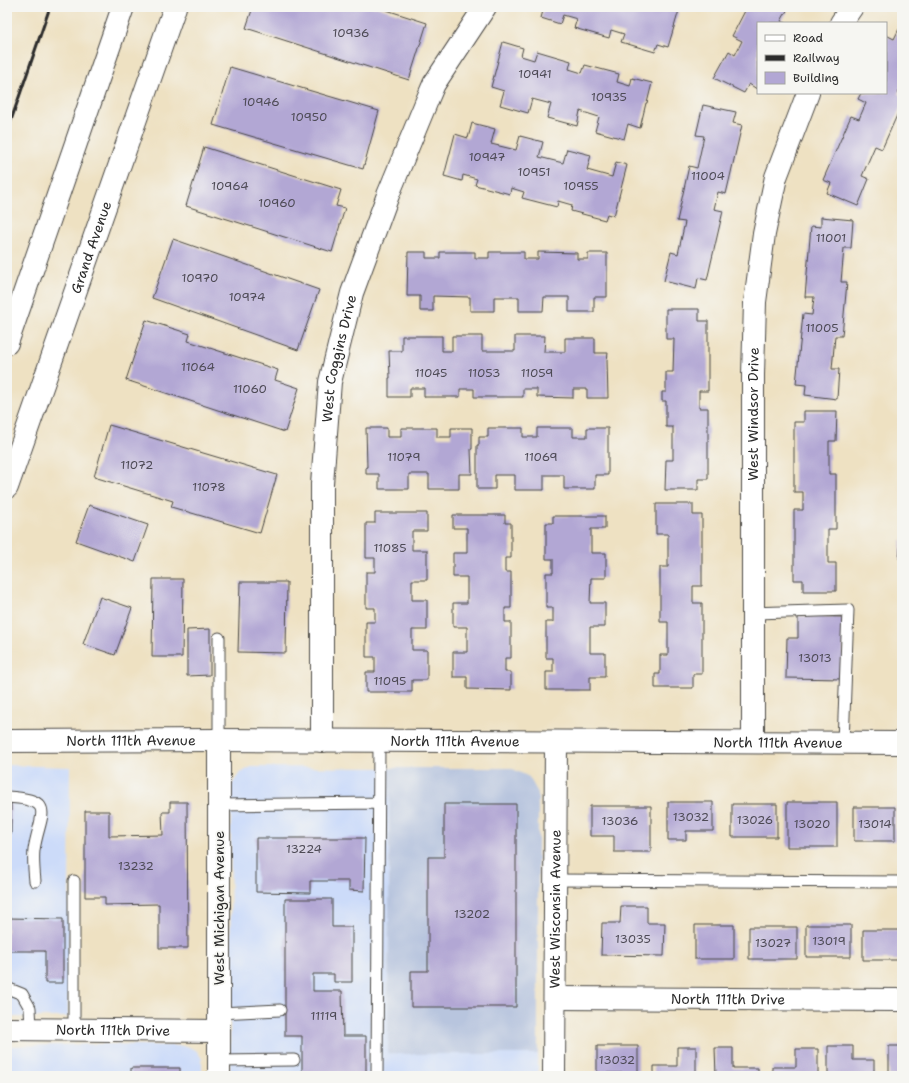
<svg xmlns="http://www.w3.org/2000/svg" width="909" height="1083" viewBox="0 0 909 1083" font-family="'Shantell Sans',sans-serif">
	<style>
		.built { fill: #ccdbf9 }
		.industrial { fill: #b8c5de }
		.building { fill: #b2a7d4 }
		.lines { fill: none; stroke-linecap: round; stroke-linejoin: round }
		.lane-casing { stroke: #484642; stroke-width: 13 }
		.street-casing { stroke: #484642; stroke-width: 24 }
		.secondary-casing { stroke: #484642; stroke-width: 24 }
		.highway-casing { stroke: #484642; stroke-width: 24 }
		.lane { stroke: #fff; stroke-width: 11 }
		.street { stroke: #fff; stroke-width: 22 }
		.secondary { stroke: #fff; stroke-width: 22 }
		.highway { stroke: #fff; stroke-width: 22 }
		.rail { stroke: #2b2b2b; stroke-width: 3 }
		.labels { text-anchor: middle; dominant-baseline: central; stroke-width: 3.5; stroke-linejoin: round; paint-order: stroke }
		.number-label { font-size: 12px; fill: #4d4a55 }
		.street-label { font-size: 14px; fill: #2b2b2b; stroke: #f6f6f2 }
	</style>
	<rect width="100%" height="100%" fill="#f6f6f2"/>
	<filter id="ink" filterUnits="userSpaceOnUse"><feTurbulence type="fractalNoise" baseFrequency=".025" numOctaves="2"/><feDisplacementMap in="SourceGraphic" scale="8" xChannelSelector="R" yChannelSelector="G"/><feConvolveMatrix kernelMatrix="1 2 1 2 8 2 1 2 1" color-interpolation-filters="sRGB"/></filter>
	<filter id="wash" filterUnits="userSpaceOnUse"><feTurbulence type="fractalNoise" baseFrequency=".012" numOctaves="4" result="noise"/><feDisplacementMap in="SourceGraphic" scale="16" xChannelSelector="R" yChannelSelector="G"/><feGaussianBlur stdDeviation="0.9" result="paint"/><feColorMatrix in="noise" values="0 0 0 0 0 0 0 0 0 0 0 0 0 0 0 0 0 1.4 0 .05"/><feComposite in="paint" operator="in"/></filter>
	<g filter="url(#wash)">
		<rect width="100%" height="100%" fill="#eee1c2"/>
		<path class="built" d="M7,765L70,767L68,1017H7Z
			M251,767L390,768L388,1054H538V1076H230L231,786L239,774Z
			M104,1044L187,1046L197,1051L202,1059V1076H7V1046Z"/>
		<path class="industrial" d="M390,768H511L529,777L538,793V1054H388Z"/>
		<g id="blocks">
			<path class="building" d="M253,7H377L427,23L409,80L246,28Z
				M544,7H680L668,47L658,44L655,52L621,42L624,34L611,30L609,38L574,28L577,19L563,15L560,24L541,18Z
				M747,7H789L781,21L785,23H758V86L757,89L749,84L744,93L714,78L729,51L735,55L742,41L732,36Z
				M899,29L902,31V84L898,94L902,96V104L882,149L875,146L862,176L869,179L858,206L827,193L831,183L823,180L851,116L859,119L866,103L858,99L861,93H886V35L894,39Z
				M503,42L523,48L521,56L534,60L537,51L571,61L569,69L582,73L585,65L619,74L617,82L630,86L632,78L652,83L647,103H646L640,128L628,124L624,139L595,131L599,117L580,111L577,126L547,118L551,104L532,99L528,113L500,105L504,91L491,87Z
				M230,67L379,111L363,169L213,125Z
				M703,105L736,112L733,123L742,125L726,194L718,192L714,209L723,211L707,280L698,278L696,289L664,281L671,252L678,254L685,222L677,221L689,166L697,168L704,136L696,135Z
				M472,123L495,129L491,144L516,150L520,136L543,142L539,157L563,163L567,149L591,155L587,170L612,177L616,162L627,165L614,216L607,214L605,220L571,211L572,205L558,201L557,207L522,198L524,192L511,188L510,194L475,185L477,179L463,175L462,181L444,176L455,134L468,138Z
				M204,147L341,190L336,206L345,208L332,252L186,206Z
				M821,217L853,220L851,248H844L841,282H847L842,336H835L832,369H839L837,399L805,395L806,385L796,384L803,314L812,315L814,297H805L811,226L821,227Z
				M173,239L319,290L298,350L152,298Z
				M408,252H426V258H440V252H475V258H489V252H524V259H538V252L577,253V259H588V253H607V297H594V312H569V297H544L543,311H519V297H494V311H470V297L433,296V311H420V296H407Z
				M666,309H699V321H708V391H699V408H708V479H698V490H665L666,460H673V427H666V401H662V392H666V372H673L674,339H666Z
				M146,320L190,334L188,341L278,370L275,380L299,388L285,432L126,380Z
				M402,336H442V351H452V336H482V351H515V336H545L544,352H565V338H595V353H608L607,360L608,398H587V389H573V398L537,397V389H523V397H474V389H460V397H424V388H410V397H389V378H390L389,351H402Z
				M804,411H837L836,441H829V474H836V529H828V563H836V591H803V580H794V510H803V492H794V422H804Z
				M109,425L277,475L260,533L171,507L173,501L94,477Z
				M366,428H387V437H401V428H437V437H451V428H472V449H471L472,474H459V489H429V474H409V489H379V474H366V467H367Z
				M488,428H523V437H537V428H573V437H587V428H608V475H595V489H564V475H544V490H515V475H495V489H477V445H479V437H488Z
				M656,504H693V515H702V586H693V603H702V674H693V688H655V674H660V655H668V622H660V567H668V534H656Z
				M89,505L148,525L135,562L76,541Z
				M375,513H427V531H412V550H427V580H412V600H427V630H412V650H427V680H412V692H366V672H375V657H366V622H375V608H366V572H375V558H366V523H375Z
				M453,515H505V523H511V558H505V572H511V608H505V622H511V658H505V672H511V690L467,689V677H453V652H467V627H453V603H467V577H453V553H467V528H453Z
				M553,516H605V529H591V553H606V578H591L590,603H605V627H590V653H605V677H590V690H546V672H553V658H546V622H553V608H546V573H553V559H546V523H553Z
				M901,540H902V559H899Z
				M153,579H183L182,657H152Z
				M240,582H287L286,653L238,652Z
				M100,597L132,608L115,655L83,644Z
				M798,616L844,617L843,679L786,678L787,638H798Z
				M210,629V675L187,676V630Z
				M170,802H187L188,948H159V904L105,905V897H85V811H109V836L163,835L162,812H170Z
				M668,802H713V831H686V840H668Z
				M787,802H837V847H787Z
				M7,803H11V833H7Z
				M444,804H516V1007H411V971H428V857H444Z
				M732,804H777V837H732Z
				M590,806H651V852H614V836H590Z
				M854,807H895V841H854Z
				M256,838H365L364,891L349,890V881H310V893L256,892Z
				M285,899H332V927H352V982H334V974H313V991H342L343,1036H366V1076H302V1036H285Z
				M621,906H647V923H665L664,956L601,955L602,923H620Z
				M7,918L63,919V983H45V951H7Z
				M695,925H734V959H695Z
				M806,925H851V957H806Z
				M749,927H797V959H749Z
				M863,930H902V960H863Z
				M597,1046H638V1076H625V1073H597Z
				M828,1046H853V1060H874V1076H828Z
				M889,1046H902V1076H889Z
				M677,1047H696V1076H654V1066H677Z
				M715,1048H733V1068H758V1076H716Z
				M796,1049H818V1076H772V1067H796Z
				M131,1068H180V1076H131Z"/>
		</g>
	</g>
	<g filter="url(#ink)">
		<use href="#blocks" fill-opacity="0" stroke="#484642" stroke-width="1"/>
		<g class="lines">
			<g class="lane-casing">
				<path id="lane" d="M753,613L848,610L843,743
					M219,638V740
					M7,797C59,800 39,815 34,850C33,859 34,871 35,881
					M219,805L378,803
					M555,880L902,882
					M7,988L22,994L30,1008L31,1029
					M219,1013L280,1010
					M74,1029V881
					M219,1061L294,1060
					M377,1076L379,741"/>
			</g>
			<g class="street-casing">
				<g id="street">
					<path d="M841,23L852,7"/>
					<path id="s1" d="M322,741V484L330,382L352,293L388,195L428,98L434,84L485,7"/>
					<path id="s2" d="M753,742V375L755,302L764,234L776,177L808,93"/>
					<path id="s3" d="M555,998L902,1000"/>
					<path id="s4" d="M7,1029L219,1031"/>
					<path d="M219,1076V740"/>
					<path id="s5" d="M554,1076L556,742"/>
				</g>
			</g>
			<g class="secondary-casing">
				<g id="secondary">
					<path id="s6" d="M7,741L219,740L902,743"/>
				</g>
			</g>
			<g class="highway-casing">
				<g id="highway">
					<path d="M7,343L123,7"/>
					<path id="s7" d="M7,487L175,7"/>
				</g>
			</g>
			<use href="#lane" class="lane"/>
			<use href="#street" class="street"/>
			<use href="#secondary" class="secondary"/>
			<use href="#highway" class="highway"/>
			<path class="rail" d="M7,132L50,7"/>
		</g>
	</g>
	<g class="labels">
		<g class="number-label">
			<text x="351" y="33">10936</text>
			<text x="535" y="74">10941</text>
			<text x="609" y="97">10935</text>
			<text x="261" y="102">10946</text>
			<text x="309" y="117">10950</text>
			<text x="487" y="157">10947</text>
			<text x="534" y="172">10951</text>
			<text x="708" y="176">11004</text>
			<text x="230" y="186">10964</text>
			<text x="581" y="186">10955</text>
			<text x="277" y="203">10960</text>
			<text x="831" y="238">11001</text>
			<text x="200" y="278">10970</text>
			<text x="247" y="297">10974</text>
			<text x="822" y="328">11005</text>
			<text x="198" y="367">11064</text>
			<text x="431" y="373">11045</text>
			<text x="484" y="373">11053</text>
			<text x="537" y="373">11059</text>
			<text x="250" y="389">11060</text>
			<text x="404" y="457">11079</text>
			<text x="541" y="457">11069</text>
			<text x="137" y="465">11072</text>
			<text x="209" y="487">11078</text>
			<text x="390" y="548">11085</text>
			<text x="815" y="658">13013</text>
			<text x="390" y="681">11095</text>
			<text x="691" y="817">13032</text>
			<text x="755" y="820">13026</text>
			<text x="620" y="821">13036</text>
			<text x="812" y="824">13020</text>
			<text x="875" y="824">13014</text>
			<text x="304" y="849">13224</text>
			<text x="136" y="866">13232</text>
			<text x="472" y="914">13202</text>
			<text x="633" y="939">13035</text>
			<text x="829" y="941">13019</text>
			<text x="773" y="943">13027</text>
			<text x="324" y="1016">11119</text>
			<text x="617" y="1060">13032</text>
		</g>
		<g class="street-label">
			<text stroke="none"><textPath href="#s7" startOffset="254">Grand Avenue</textPath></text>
			<text stroke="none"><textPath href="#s1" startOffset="384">West Coggins Drive</textPath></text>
			<text stroke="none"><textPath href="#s2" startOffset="328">West Windsor Drive</textPath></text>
			<text stroke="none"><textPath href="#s6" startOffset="124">North 111th Avenue</textPath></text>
			<text stroke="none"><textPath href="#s6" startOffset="448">North 111th Avenue</textPath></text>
			<text stroke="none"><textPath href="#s6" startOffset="771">North 111th Avenue</textPath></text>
			<text transform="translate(219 908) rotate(-90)">West Michigan Avenue</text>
			<text stroke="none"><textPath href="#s5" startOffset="167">West Wisconsin Avenue</textPath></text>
			<text stroke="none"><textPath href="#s3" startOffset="173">North 111th Drive</textPath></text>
			<text stroke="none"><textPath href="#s4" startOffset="106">North 111th Drive</textPath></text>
		</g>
	</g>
	<rect width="909" height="1083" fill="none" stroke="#f6f6f2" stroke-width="24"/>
	<rect x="757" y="22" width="130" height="72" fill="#f6f6f2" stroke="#a5a5a2"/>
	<rect x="765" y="35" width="20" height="6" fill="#ffffff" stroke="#a5a5a2"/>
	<text x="793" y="42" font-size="12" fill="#2b2b2b">Road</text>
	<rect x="765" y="55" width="20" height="6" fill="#2b2b2b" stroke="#a5a5a2"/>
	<text x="793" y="62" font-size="12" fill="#2b2b2b">Railway</text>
	<rect x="765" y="72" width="20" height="12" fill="#b2a7d4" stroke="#a5a5a2"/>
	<text x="793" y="82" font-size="12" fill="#2b2b2b">Building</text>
</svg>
